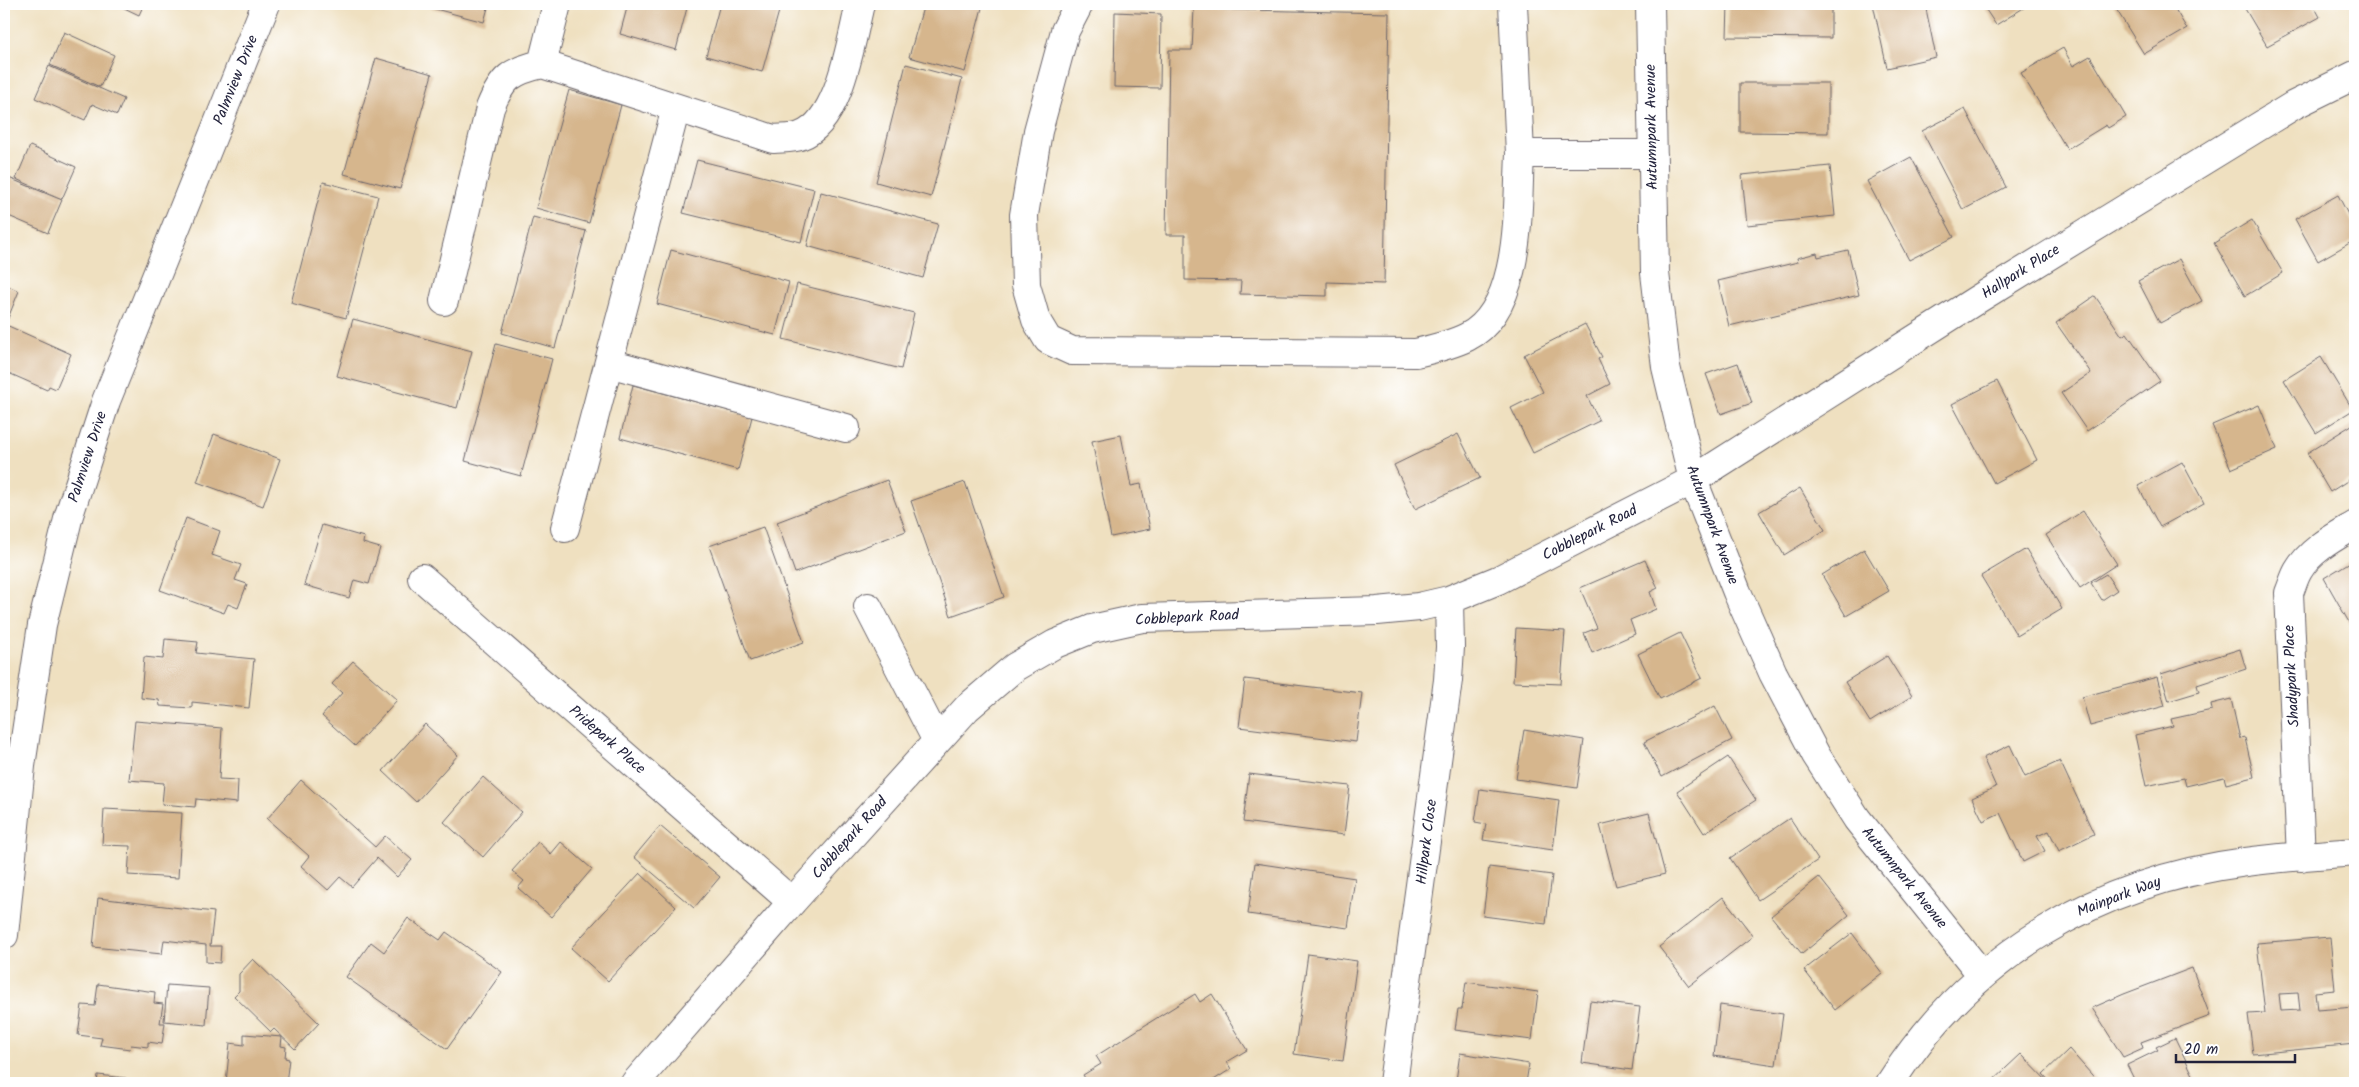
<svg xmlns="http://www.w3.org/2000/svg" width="2359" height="1087" viewBox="0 0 2359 1087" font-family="Kalam,sans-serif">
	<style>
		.building { fill: #d6b68d; fill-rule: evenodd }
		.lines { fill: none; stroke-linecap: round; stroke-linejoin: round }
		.minor-casing { stroke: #6a646a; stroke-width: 30 }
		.minor { stroke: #fff; stroke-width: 28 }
		.labels { text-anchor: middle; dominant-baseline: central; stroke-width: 4; stroke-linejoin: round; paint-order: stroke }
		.street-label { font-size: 15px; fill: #22223b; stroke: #fff }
	</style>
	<rect width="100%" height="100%" fill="#fff"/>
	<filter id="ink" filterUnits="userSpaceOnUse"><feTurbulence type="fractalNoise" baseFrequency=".02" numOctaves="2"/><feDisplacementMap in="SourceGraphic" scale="10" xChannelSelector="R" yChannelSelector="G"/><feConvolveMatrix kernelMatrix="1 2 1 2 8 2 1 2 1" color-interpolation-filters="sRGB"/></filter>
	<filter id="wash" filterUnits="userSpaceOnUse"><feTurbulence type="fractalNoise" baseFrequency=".0096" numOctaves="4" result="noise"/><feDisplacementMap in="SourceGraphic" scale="20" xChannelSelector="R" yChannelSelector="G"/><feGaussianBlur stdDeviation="1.12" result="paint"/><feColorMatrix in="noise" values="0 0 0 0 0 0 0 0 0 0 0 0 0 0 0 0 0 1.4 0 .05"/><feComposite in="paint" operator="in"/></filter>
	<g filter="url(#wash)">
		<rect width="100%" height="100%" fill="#efe0c0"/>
		<g id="blocks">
			<path class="building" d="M116,4H144L139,15Z
				M429,4H489L484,22L428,7Z
				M628,4H688L676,50L620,34Z
				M720,4H781L762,72L706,56Z
				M924,4H983L965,72L909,57Z
				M1728,4H1831V38L1727,37Z
				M1873,4H1925L1936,57L1887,68Z
				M1982,4H2030L1996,25Z
				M2113,4H2172L2187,29L2144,54Z
				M2250,4H2313L2320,17L2267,46L2244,7Z
				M1194,9L1389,13L1384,284L1327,282V296L1240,294L1241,281L1185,280V235H1166L1169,50H1192Z
				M1115,12L1161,14L1160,88L1114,87Z
				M64,32L114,55L100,87L50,65Z
				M2063,48L2073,66L2090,56L2126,117L2108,128L2106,125L2067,149L2021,73Z
				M376,58L432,74L400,189L344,174Z
				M906,64L962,79L931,197L876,182Z
				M49,66L124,99L117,115L92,104L85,120L35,98Z
				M1740,83H1828V133L1740,132Z
				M569,90L621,105L589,223L536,208Z
				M1965,109L2006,187L1963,210L1922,131Z
				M30,146L76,167L62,199L16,179Z
				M1911,157L1954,237L1909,260L1867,181Z
				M697,160L814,189L801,242L683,213Z
				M1830,166L1835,216L1747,225L1742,175Z
				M4,176L62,200L48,233L4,214Z
				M323,182L378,196L346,318L291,303Z
				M821,192L938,224L923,278L807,246Z
				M2338,195L2355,228V240L2318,261L2295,219Z
				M533,217L586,231L555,348L502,333Z
				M2252,220L2283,273L2245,296L2214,243Z
				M671,250L789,282L775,335L657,304Z
				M1848,250L1859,295L1729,326L1718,281L1798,262L1797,258L1817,253L1818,257Z
				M2179,259L2202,301L2160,323L2138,281Z
				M4,284L19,291L6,323L4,322Z
				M797,284L914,313L901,369L783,339Z
				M2095,296L2122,336L2127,333L2160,381L2087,431L2061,393L2091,373L2056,323Z
				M353,319L472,351L457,408L337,376Z
				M4,324L71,354L56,389L49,386L47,390L4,371Z
				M1585,324L1602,357L1598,359L1610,384L1587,396L1599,421L1533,453L1511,408L1543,392L1524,355Z
				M496,344L552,359L521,476L465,461Z
				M2321,357L2353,410L2316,433L2284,380Z
				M1738,363L1752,403L1721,414L1706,374Z
				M1997,381L2037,460L1994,483L1952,404Z
				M633,385L752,417L738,470L620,438Z
				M2259,405L2277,449L2231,469L2212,425Z
				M2355,423V476L2330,492L2307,453Z
				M214,434L280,459L263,506L197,482Z
				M1458,434L1480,478L1415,509L1394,465Z
				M1121,435L1131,486L1141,484L1150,529L1111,537L1092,441Z
				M2182,462L2204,503L2160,527L2138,486Z
				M887,480L906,531L795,573L777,522Z
				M965,482L1004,597L951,616L911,501Z
				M1800,488L1825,530L1784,555L1759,512Z
				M2083,511L2117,564L2080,588L2046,535Z
				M186,518L220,531L212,555L241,565L235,580L247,584L238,608L228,604L224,613L160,590Z
				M322,525L364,537L363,543L380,548L369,584L354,580L349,598L304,585Z
				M763,527L804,642L750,661L709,546Z
				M1864,549L1889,591L1846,616L1822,575Z
				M2026,549L2062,609L2017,636L1981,576Z
				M2355,559V633L2324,578Z
				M1645,560L1658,588L1650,592L1656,609L1630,620L1635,634L1592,653L1584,633L1597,628L1580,588Z
				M2106,574L2117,590L2102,600L2091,583Z
				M1516,628L1565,631L1561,684L1513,682Z
				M1680,633L1702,678L1660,699L1638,654Z
				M165,639L198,642L196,653L254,659L249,708L192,702V708L160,706L159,700L141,698L144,657L163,659Z
				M2240,649L2246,669L2197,685L2199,692L2169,701L2161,674Z
				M1887,656L1912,696L1870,722L1845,682Z
				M353,661L397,700L355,746L322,716L342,693L332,684Z
				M2157,677L2165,706L2090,726L2082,697Z
				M1245,679L1362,693L1356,742L1239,727Z
				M2231,699L2240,739L2245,738L2254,777L2226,784L2224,777L2186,786L2184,778L2146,786L2135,735L2173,726L2171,719L2212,710L2211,704Z
				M1715,706L1732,740L1662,777L1644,742Z
				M135,721L222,728L219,779L238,780L237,803L196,799L195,807L162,804L164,783L129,780Z
				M425,724L458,755L416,802L383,771Z
				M1524,730L1584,740L1577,788L1516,779Z
				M2010,745L2025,777L2060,761L2094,834L2059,851L2049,831L2037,836L2045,851L2023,862L2000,813L1983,821L1972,798L1996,787L1983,758Z
				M1728,757L1756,800L1704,833L1677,791Z
				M1249,774L1350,786L1344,835L1243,822Z
				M483,777L522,812L483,857L444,822Z
				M301,780L375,847L385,836L412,860L397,877L377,858L352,887L340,877L328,890L301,866L309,856L267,819Z
				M1480,789L1559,800L1553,850L1483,840L1486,824L1475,822Z
				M104,809L182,813L178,878L128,875L130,846L102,845Z
				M1649,813L1665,874L1616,886L1600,825Z
				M1790,818L1818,860L1758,900L1730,858Z
				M660,826L720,877L694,908L634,857Z
				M538,842L551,854L561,842L592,869L551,917L518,888L524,881L512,871Z
				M1255,863L1355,878L1348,928L1248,914Z
				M1489,867L1552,875L1546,924L1483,916Z
				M640,873L676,907L608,981L571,948Z
				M1819,877L1849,915L1802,954L1771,916Z
				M1723,897L1753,936L1689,986L1659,947Z
				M98,898L214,912L210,946H221L220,963L206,962V945L164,940L162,954L93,947Z
				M408,918L440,940L446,932L502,972L447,1049L346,977L371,942L384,952Z
				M1852,933L1882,973L1835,1010L1804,970Z
				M2330,937L2335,990L2315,992L2317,1010L2355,1007V1044L2253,1054L2248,1014L2265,1013L2257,943ZM2298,993L2300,1010L2281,1011L2279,994Z
				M1308,954L1357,961L1343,1061L1294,1054Z
				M253,959L319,1023L295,1049L274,1029L271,1032L234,996L239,991V974Z
				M2192,968L2210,1016L2141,1042L2143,1048L2123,1057L2092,1008L2124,994Z
				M1466,982L1538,992L1532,1040L1455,1030L1458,1009H1462Z
				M98,984L155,992L154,1003L163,1004L160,1023H165L162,1044L148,1042V1047L131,1045L130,1049L100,1045L102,1038L78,1035L82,1005L95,1006Z
				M167,985L209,988L206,1025L164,1021Z
				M1195,994L1200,1002L1212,994L1247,1050L1227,1062L1231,1069L1209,1083H1088L1083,1075L1101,1064L1096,1056Z
				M1590,1001L1640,1007L1632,1070L1582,1063Z
				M1720,1005L1783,1014L1776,1065L1714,1056Z
				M244,1034L282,1037L281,1046L286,1047L285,1058L289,1059L286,1083H226L230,1043L244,1045Z
				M2175,1038L2195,1079L2187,1083H2136L2127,1065L2158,1050L2156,1047Z
				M2069,1049L2099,1083H2051L2043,1074Z
				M1460,1053L1529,1064L1526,1083H1465L1456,1081Z
				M2021,1054L2049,1083H1990Z
				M98,1075L126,1078L125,1083H97Z"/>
		</g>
	</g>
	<g filter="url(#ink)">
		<use href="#blocks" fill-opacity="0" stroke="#6a646a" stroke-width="1"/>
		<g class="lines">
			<g class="minor-casing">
				<path id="minor" d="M1079,4L1065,31L1038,131L1024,215L1026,285L1036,320L1048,340L1072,351L1416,353C1433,349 1451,345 1467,337C1523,309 1517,207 1520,154H1653
					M1513,4L1520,154
					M1650,4L1655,273L1666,367L1693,480L1737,592L1773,673L1816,755L1857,819L1982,975
					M542,64L557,4
					M444,301L490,108C502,78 511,71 542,64L773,139C782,138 792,139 800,136C840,123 851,40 860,4
					M609,363L846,428
					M565,528L676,108
					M422,578L792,902
					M868,607L937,741
					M2301,857L2289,593C2292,586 2294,578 2298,571C2310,550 2335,537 2355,525
					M4,935L21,766L42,625L69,515L106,401L266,4
					M635,1083L792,902L967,708L1015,667L1055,644L1092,629L1142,618L1377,611L1419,607L1449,600L1498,580L1693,480L1978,299L2294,105L2355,75
					M1393,1083L1448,680L1450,647L1449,600
					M1890,1083C1971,956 2097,881 2246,862C2282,857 2319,855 2355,852"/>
			</g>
			<use href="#minor" class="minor"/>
		</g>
	</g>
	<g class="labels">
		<g class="street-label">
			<text transform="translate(236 80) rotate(-68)">Palmview Drive</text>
			<text transform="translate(1652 127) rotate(-91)">Autumnpark Avenue</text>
			<text transform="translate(2021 272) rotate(-32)">Hallpark Place</text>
			<text transform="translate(88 457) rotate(-72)">Palmview Drive</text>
			<text transform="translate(1712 525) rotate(70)">Autumnpark Avenue</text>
			<text transform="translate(1590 533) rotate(-27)">Cobblepark Road</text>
			<text transform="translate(1187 618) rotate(-3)">Cobblepark Road</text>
			<text transform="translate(2292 676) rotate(-93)">Shadypark Place</text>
			<text transform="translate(607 740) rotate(41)">Pridepark Place</text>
			<text transform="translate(850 838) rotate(-48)">Cobblepark Road</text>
			<text transform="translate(1427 842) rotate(-83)">Hillpark Close</text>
			<text transform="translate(1904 878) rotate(51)">Autumnpark Avenue</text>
			<text transform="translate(2119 897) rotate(-21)">Mainpark Way</text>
		</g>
	</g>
	<rect width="2359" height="1087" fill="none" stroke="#fff" stroke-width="20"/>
	<path d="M2176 1054v8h119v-8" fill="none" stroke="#22223b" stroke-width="2.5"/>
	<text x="2184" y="1054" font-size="15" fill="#22223b" stroke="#ffffff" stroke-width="4" paint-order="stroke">20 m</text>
</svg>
